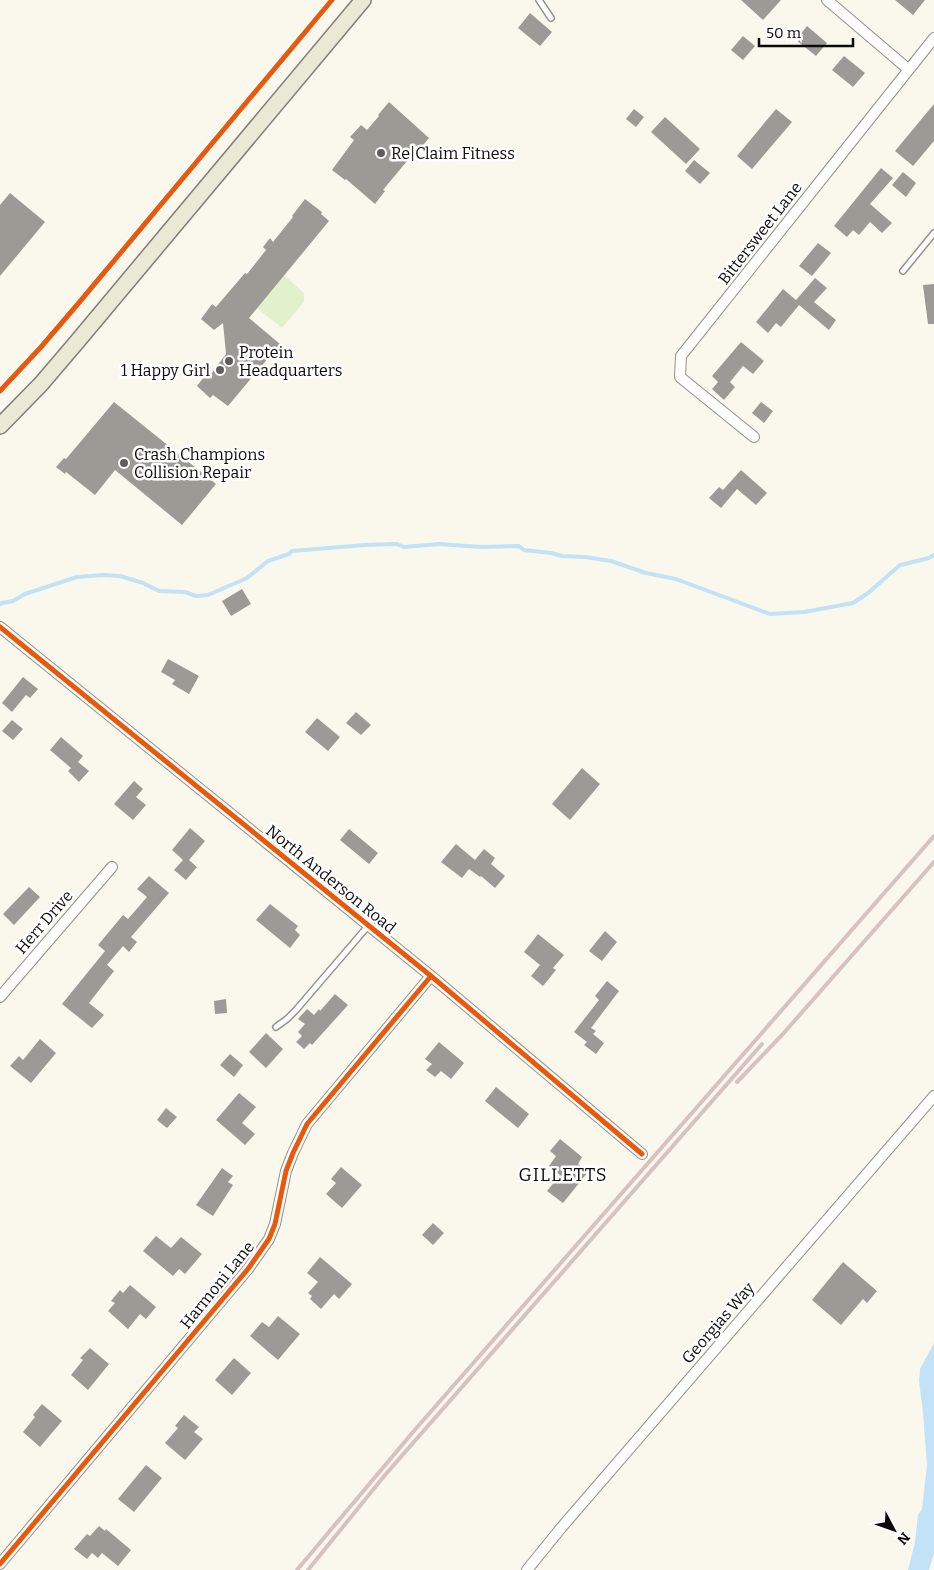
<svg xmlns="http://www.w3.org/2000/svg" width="934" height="1570" viewBox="0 0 934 1570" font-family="Bitter,serif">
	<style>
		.green { fill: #e1f1cb }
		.water { fill: #c1e2f7 }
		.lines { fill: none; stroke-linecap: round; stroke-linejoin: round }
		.stream { stroke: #c1e2f7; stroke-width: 4 }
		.building { fill: #9c9a94 }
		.service-casing { stroke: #92918c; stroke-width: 8 }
		.minor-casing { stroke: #92918c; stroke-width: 12 }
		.primary-casing { stroke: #7f7e7a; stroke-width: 18 }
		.service { stroke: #fefefc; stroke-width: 5 }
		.minor { stroke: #fefefc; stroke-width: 10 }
		.primary { stroke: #ece8d6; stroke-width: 15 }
		.rail { stroke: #d8c2c1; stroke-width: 4 }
		.cycleway-casing { stroke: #fff; stroke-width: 8 }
		.cycleway { stroke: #e8590c; stroke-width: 5 }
		.poi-dot { fill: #5e5d59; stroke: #fff; stroke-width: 2 }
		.labels { text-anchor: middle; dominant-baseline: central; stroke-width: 5; stroke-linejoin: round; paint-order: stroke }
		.poi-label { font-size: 16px; fill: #0a0a0a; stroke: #fff; text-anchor: start }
		.street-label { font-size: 16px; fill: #0a0a0a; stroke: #fff }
		.neighbourhood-label { font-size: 18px; letter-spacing: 1px; fill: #0a0a0a; stroke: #fff }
	</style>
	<rect width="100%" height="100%" fill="#faf8ed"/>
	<path class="green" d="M284,275L304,293V302L282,328L257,308Z"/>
	<path class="water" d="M934,1343V1553L929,1570H908L915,1542L918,1515L922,1509L927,1465L923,1413L919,1381L920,1369Z"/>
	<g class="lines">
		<path class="stream" d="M0,604L2,603L13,601L25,594L77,577L103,575L120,576L143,583L159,591L185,592L196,596L208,595L247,578L268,561L289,554L292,551L365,545L397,544L404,547L439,544L482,547L519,546L524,550L551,553L562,556L585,557L611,561L646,573L676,579L770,614L804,612L853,603L868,593L900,565L929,558L934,555"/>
	</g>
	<path class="building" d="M741,0H781L763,20Z
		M895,0H925L913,15Z
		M530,13L552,32L540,46L518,28Z
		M807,26L827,43L816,56L796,40Z
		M743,36L755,46L743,60L731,50Z
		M844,56L865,73L853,87L832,70Z
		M389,102L429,138L419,150L417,149L383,190L385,191L375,204L346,179L345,180L332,170L354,140L350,137L361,125L367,130L379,116L378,115Z
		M934,104V141L913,166L895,151Z
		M634,109L644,117L636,127L626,119Z
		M776,109L792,122L752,169L737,156Z
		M665,117L700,149L686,164L651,132Z
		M694,160L710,173L700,184L685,171Z
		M881,168L893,178L870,204L892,223L882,233L870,222L859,235L853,230L847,237L834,226Z
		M903,172L916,183L906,197L892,185Z
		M10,193L45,222L0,276V205Z
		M305,199L322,212L321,214L329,221L249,318L280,344L228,406L213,395L210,398L197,386L208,372L211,374L226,354L223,323L214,330L201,319L212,304L216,307L245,273L247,274L266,250L263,247L270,238L273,242L293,217L292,216Z
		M818,243L831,253L812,276L799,266Z
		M815,278L827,288L814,302L836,320L829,330L799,305L781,327L776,323L768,333L756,322L783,289L796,300Z
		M934,284V324H928L923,285Z
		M741,342L764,361L753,374L743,366L730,382L735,387L724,400L712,389L718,382L712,376Z
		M114,402L216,484L182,525L115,470L95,495L66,472L65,474L56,467L64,458L66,459Z
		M761,402L773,411L764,423L752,413Z
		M741,470L767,493L756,505L737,489L721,508L709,498L719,487L723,490Z
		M242,589L251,604L231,616L222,601Z
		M168,659L199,676L189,694L172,684L175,680L161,672Z
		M23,677L38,689L30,698L26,695L12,712L2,703Z
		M356,712L371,725L361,735L346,723Z
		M317,718L340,737L328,751L305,732Z
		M12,720L23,729L13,740L2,731Z
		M61,737L83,756L78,762L89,771L79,782L68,771L71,768L50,750Z
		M582,768L600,784L570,820L552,804Z
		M134,781L143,789L136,797L146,805L133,820L114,804Z
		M190,828L205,841L189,860L197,867L186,880L174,870L183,860L172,850Z
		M349,829L378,853L369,864L340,840Z
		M456,844L475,860L484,849L495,858L491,864L505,876L495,888L481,876L480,877L469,869L462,878L441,862Z
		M149,876L169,893L131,937L137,942L129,952L123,946L107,965L114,971L89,1003L104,1015L92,1028L62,1004L105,951L98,945L123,915L128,919L147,897L137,889Z
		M29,887L40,897L14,925L3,914Z
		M270,904L298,926L295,930L300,935L290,948L256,920Z
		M605,931L617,942L602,961L589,951Z
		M538,934L564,955L553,968L556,970L543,986L531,976L540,965L524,952Z
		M607,981L619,991L591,1028L596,1031L593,1034L604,1043L596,1054L584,1045L587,1042L574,1032L599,1000L595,996Z
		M335,994L348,1005L312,1045L310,1043L304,1049L296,1042L302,1036L298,1032L305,1024L298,1019L307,1009L314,1015L319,1009L320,1011Z
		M226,999L227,1013L215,1014L214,1001Z
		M266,1033L283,1049L266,1068L249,1052Z
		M40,1039L56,1053L31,1083L10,1066L19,1056L23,1060Z
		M439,1042L464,1063L451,1079L441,1071L435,1077L426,1070L432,1064L425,1059Z
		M230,1054L243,1065L234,1077L220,1065Z
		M496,1087L529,1114L518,1128L485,1101Z
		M239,1093L256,1107L242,1123L255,1134L245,1145L216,1120Z
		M166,1108L177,1117L167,1128L157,1120Z
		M560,1139L582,1157L578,1164L588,1172L563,1203L547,1191L560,1175L549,1166L556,1156L550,1151Z
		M341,1167L362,1185L342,1208L326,1194L336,1183L331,1179Z
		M222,1168L233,1176L228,1182L233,1185L213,1216L196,1205Z
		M433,1223L444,1233L433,1245L422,1235Z
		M156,1236L171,1248L181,1237L202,1254L185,1274L179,1269L173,1276L143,1251Z
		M320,1257L352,1284L339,1299L334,1294L321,1309L310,1299L312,1296L308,1293L318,1282L307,1273Z
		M843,1262L877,1291L867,1303L863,1299L841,1325L812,1300Z
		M130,1285L156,1307L146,1319L140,1314L128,1329L108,1311L115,1303L111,1301L120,1290L123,1293Z
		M278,1316L300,1334L278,1360L250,1336L262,1322L269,1327Z
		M90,1348L109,1364L88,1390L71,1375L83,1360L80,1358Z
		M234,1358L251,1373L232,1395L215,1380Z
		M42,1404L62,1421L40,1447L23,1432L35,1417L33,1415Z
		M184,1415L199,1427L194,1432L203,1439L185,1460L165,1443L178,1428L175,1426Z
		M146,1465L162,1478L134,1512L118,1499Z
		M99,1526L105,1531L106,1529L131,1550L118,1566L102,1553L98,1558L92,1553L87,1559L74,1549L87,1534L90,1536Z"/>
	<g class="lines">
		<g class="service-casing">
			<path id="service" d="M539,0L551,18
				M903,271L934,233
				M276,1027L287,1019L296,1010L368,926"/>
		</g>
		<g class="minor-casing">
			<path id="minor" d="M827,0L908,69
				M754,437L680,377L681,356L934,38
				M0,627L431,976L642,1154
				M0,997L112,867
				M0,1564L248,1269L269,1239L275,1224L286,1171L293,1153L307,1124L431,976
				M527,1570L561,1528L934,1096"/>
		</g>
		<g class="primary-casing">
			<path id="primary" d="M0,426L41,384L76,343L363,0"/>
		</g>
		<use href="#service" class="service"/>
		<use href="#minor" class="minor"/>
		<use href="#primary" class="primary"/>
		<path class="rail" d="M737,1082L782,1035L934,862
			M297,1570L413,1432L934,836
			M308,1570L385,1475L762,1044"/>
		<g class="cycleway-casing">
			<path id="cycleway" d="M0,391L41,347L77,305L332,0
				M0,627L431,976L642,1154
				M0,1564L248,1269L269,1239L275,1224L286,1171L293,1153L307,1124L431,976"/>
		</g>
		<use href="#cycleway" class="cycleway"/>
	</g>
	<g class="poi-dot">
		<circle cx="381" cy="153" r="5"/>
		<circle cx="229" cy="361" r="5"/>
		<circle cx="220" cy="370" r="5"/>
		<circle cx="124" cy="463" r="5"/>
	</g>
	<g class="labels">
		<g class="poi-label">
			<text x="391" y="153">Re|Claim Fitness</text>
			<text x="239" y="352">Protein<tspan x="239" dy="18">Headquarters</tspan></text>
			<text x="210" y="370" text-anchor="end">1 Happy Girl</text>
			<text x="134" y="454">Crash Champions<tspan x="134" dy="18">Collision Repair</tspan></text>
		</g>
		<g class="street-label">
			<text transform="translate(760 233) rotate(-52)">Bittersweet Lane</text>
			<text transform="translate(331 879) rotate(39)">North Anderson Road</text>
			<text transform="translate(44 922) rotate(-49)">Herr Drive</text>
			<text transform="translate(217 1285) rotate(-51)">Harmoni Lane</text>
			<text transform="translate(718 1323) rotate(-49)">Georgias Way</text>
		</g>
		<g class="neighbourhood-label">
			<text x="563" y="1175">GILLETTS</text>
		</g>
	</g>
	<g transform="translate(894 1530) rotate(131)" stroke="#ffffff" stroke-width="4" paint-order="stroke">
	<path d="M0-4L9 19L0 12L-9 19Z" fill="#0a0a0a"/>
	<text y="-8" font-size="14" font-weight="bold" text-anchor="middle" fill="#0a0a0a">N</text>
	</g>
	<path d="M759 38v8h94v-8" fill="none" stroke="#0a0a0a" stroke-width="2.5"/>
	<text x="766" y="38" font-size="15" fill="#0a0a0a" stroke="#ffffff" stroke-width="4" paint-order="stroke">50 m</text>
</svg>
